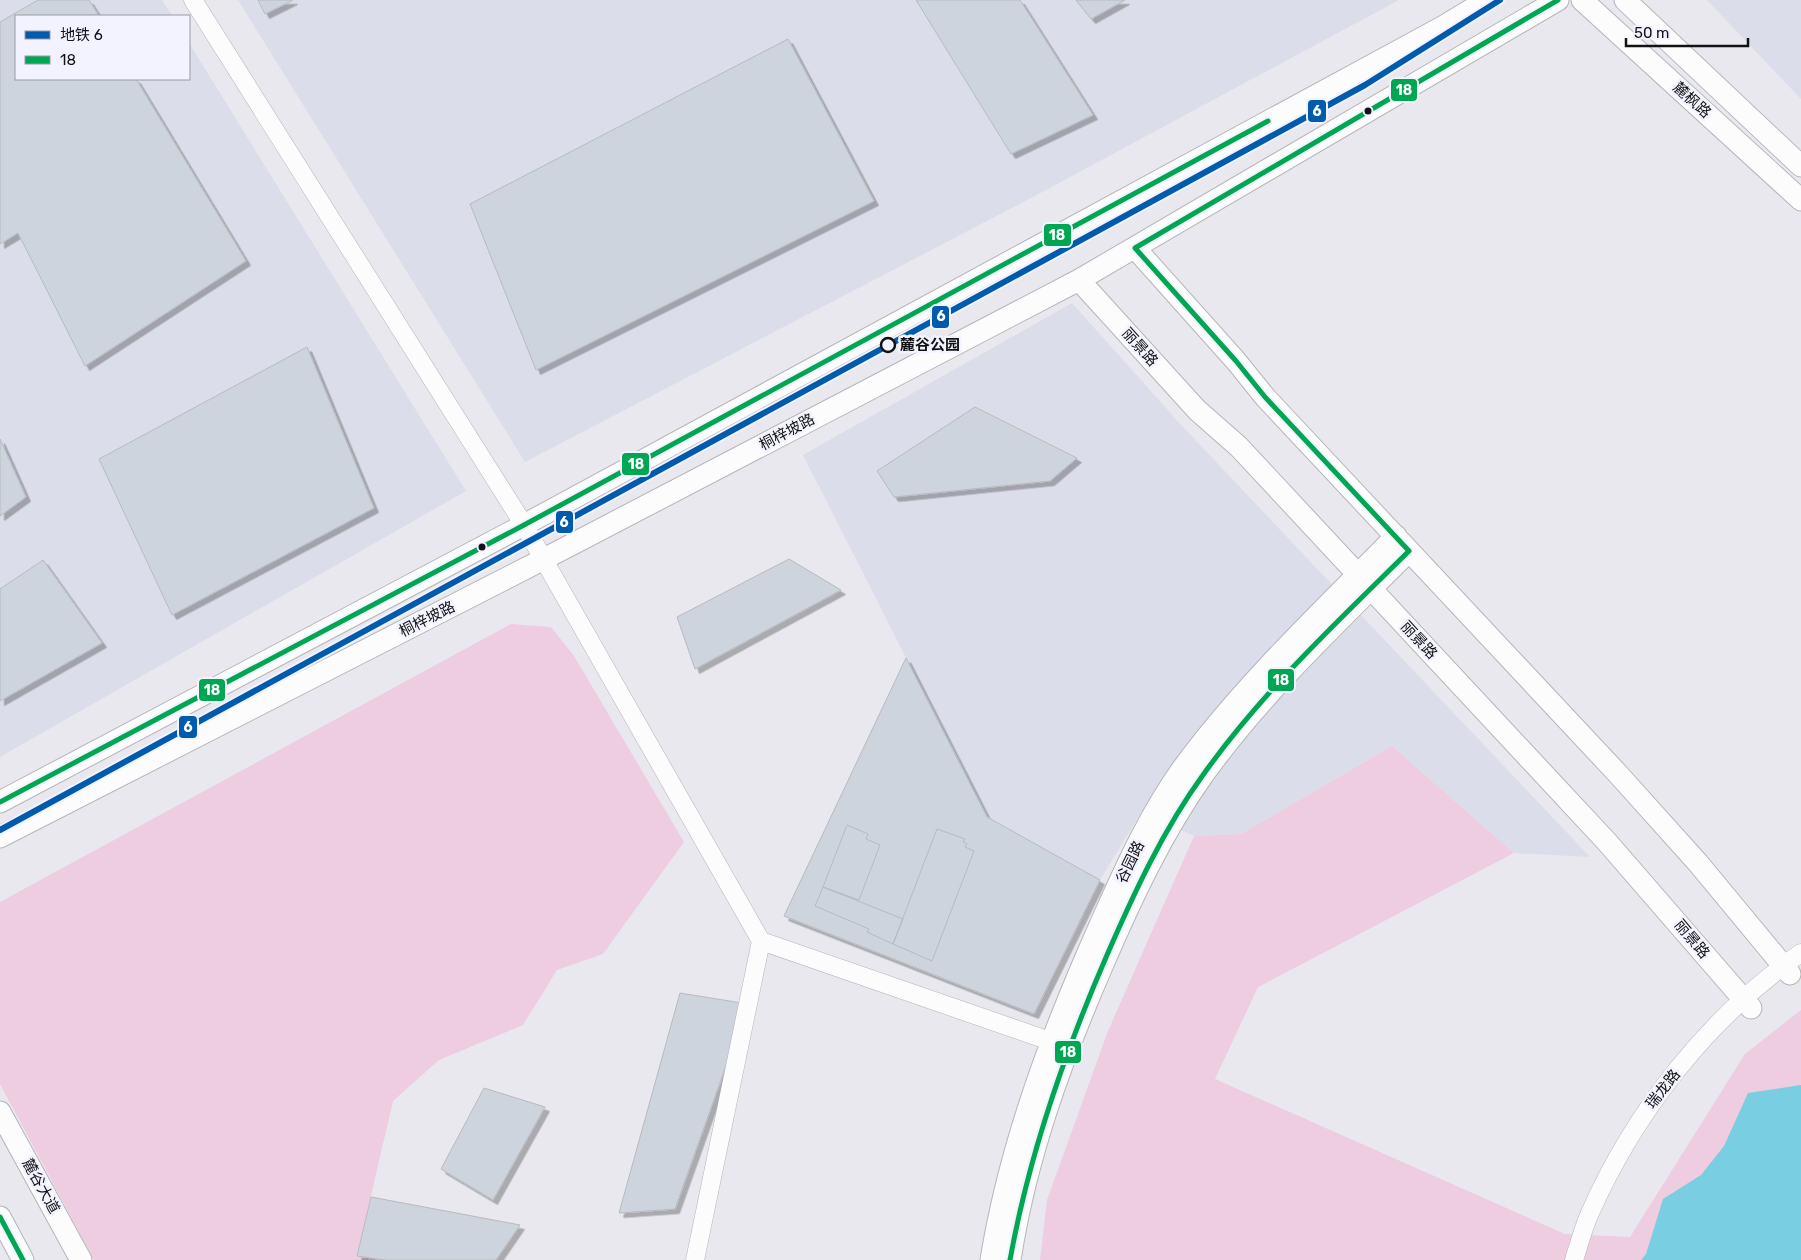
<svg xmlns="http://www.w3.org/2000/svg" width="1801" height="1260" viewBox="0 0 1801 1260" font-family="Rubik,'Noto Sans SC',sans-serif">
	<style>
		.built { fill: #dcddea }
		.green { fill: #eecde0 }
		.water { fill: #79cee1 }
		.building { fill: #cdd4de; stroke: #b8babe; filter: url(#shadow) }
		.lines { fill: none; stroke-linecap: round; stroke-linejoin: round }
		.minor-casing { stroke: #b5b5ba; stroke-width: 19 }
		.major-casing { stroke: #b5b5ba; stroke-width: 23 }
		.minor { stroke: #fcfcfc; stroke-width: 18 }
		.major { stroke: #fcfcfc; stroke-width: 21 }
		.bus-1-casing { stroke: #f2f3ff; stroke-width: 9 }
		.bus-1 { stroke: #00a651; stroke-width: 5 }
		.metro-1-casing { stroke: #f2f3ff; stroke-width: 10 }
		.metro-1 { stroke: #005bac; stroke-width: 6 }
		.bus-dot { fill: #121216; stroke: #f2f3ff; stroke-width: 2 }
		.stop-dot { fill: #f2f3ff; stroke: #121216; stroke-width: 2.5 }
		.labels { text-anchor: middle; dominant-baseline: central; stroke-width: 5; stroke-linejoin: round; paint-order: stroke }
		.street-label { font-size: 15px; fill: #121216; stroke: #f2f3ff }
		.stop-label { font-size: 15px; font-weight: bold; fill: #121216; stroke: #f2f3ff; text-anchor: start }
		.line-badge { stroke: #f2f3ff; stroke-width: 2 }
		.badge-label { font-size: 14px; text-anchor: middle; font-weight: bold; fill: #fff }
	</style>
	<defs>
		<filter id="shadow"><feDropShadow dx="4.5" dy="4.5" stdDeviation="0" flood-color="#0004"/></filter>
	</defs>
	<rect width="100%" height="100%" fill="#e8e8ee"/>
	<path class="built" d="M0,0H162L172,16H16V79H189V43L466,491L0,757Z
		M238,0H1399L1033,197L525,462Z
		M1707,0H1801V99Z
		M1072,303L1183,427L1590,857L1514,853L1392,746L1241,834L1194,836L1142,811L1100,880L987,817L803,455Z"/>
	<path class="green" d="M511,624L551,627L574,656L684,842L603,954L557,970L523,1025L439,1060L393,1101L357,1256L376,1260H94L0,1084V902Z
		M1392,746L1514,853L1258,987L1215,1079L1565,1234L1630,1237L1745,1054L1801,1010V1260H1040L1047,1200L1108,1031L1194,836L1241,834Z"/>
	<path class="water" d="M1801,1085V1260H1641L1646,1254L1663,1199L1701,1175L1724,1146L1748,1093Z"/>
	<path class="building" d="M38,0H89L99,16H16V79H136L246,261L85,366L18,233L0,244V22Z
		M258,0H293L265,14Z
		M916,0H1020L1093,115L1011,154Z
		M1076,0H1125L1091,19Z
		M788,39L874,201L536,370L470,204Z
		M307,347L374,508L172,615L99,459Z
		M975,407L1077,458L1050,481L894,497L877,471Z
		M0,439L26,497L0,516Z
		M789,559L841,590L695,669L677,617Z
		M43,560L102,643L0,701V589Z
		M906,658L987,817L1100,880L1034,1014L784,916Z
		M847,825L868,834L866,839L880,845L859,900L823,887Z
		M937,829L965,839L963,842L967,844L965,847L974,851L932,961L893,944Z
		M823,887L903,919L893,944L867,932L869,929L815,906Z
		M680,993L748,1004L675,1209L619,1213Z
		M484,1088L545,1107L493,1200L441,1169Z
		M371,1197L520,1225L496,1260H385L357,1256Z"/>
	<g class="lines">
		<g class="minor-casing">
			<path id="minor" d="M193,0L524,525L761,941L695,1260
				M761,941L1050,1041
				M1574,1260C1579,1245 1583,1228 1590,1213C1635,1111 1709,1017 1801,953"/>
		</g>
		<g class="major-casing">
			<path id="major" d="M1582,0L1801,200
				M1625,0L1801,166
				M1135,248L1236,361L1265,397L1618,774L1698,863L1790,974
				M1079,280L1197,410L1239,447L1607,842L1751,1008
				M0,802L524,525L1444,26L1487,0
				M0,837L542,560L1079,280L1558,0
				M0,1112L81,1260
				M0,1217L23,1260
				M991,1260C1010,1143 1052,1033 1100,925C1125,869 1151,810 1188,761C1248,681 1326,607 1396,536
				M1010,1260C1026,1156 1062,1058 1104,962C1132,897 1162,833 1203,775C1262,693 1338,622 1409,551"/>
		</g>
		<use href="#minor" class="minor"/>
		<use href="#major" class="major"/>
		<g class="bus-1-casing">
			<path id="bus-1" d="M0,802L524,525L1268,121
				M0,1217L23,1260
				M1010,1260C1029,1154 1064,1054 1107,955C1134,893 1163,830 1203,775C1262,692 1337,622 1409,551L1265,397L1236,361L1135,248L1558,0"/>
		</g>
		<use href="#bus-1" class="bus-1"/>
		<g class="metro-1-casing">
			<path id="metro-1" d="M0,830L1365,85L1500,0"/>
		</g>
		<use href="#metro-1" class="metro-1"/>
	</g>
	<g class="bus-dot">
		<circle cx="1368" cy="111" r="4.5"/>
		<circle cx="482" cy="547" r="4.5"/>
	</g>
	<circle class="stop-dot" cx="888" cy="345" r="7"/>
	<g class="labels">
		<g class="street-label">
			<text transform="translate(1692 100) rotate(42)">麓枫路</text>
			<text transform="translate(1140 347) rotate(48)">丽景路</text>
			<text transform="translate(787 432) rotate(-28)">桐梓坡路</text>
			<text transform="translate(427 619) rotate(-27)">桐梓坡路</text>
			<text transform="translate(1419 640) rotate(47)">丽景路</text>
			<text transform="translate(1130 862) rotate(-64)">谷园路</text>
			<text transform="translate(1692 939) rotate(50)">丽景路</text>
			<text transform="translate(1663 1089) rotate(-52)">瑞龙路</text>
			<text transform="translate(41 1186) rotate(61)">麓谷大道</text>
		</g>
		<g class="stop-label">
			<text x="900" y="345">麓谷公园</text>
		</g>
	</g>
	<g class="line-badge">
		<rect x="1390" y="78" width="28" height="24" rx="5" fill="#00a651"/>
		<rect x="1307" y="99" width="20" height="24" rx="5" fill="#005bac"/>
		<rect x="1043" y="223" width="29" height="24" rx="5" fill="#00a651"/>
		<rect x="931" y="305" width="19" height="24" rx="5" fill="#005bac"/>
		<rect x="621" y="452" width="29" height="24" rx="5" fill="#00a651"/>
		<rect x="555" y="510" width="19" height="24" rx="5" fill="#005bac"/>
		<rect x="1267" y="668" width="28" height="24" rx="5" fill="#00a651"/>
		<rect x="198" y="678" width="28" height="24" rx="5" fill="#00a651"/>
		<rect x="178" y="715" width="20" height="24" rx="5" fill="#005bac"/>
		<rect x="1054" y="1040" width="28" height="24" rx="5" fill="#00a651"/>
	</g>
	<g class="badge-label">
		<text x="1404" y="95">18</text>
		<text x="1317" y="116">6</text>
		<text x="1057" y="240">18</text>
		<text x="941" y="321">6</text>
		<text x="636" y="469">18</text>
		<text x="564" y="527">6</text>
		<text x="1281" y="685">18</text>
		<text x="212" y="695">18</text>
		<text x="188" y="732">6</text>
		<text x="1068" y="1057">18</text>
	</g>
	<rect x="15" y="15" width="175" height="65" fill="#f2f3ff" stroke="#9899a2"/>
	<rect x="25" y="31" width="25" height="8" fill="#005bac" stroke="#9899a2"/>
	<text x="60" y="40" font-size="15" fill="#121216">地铁 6</text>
	<rect x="25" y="56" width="25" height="8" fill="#00a651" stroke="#9899a2"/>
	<text x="60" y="65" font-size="15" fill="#121216">18</text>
	<path d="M1626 38v8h122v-8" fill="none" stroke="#121216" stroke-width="2.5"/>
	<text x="1634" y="38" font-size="15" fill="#121216" stroke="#f2f3ff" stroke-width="4" paint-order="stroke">50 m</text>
</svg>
